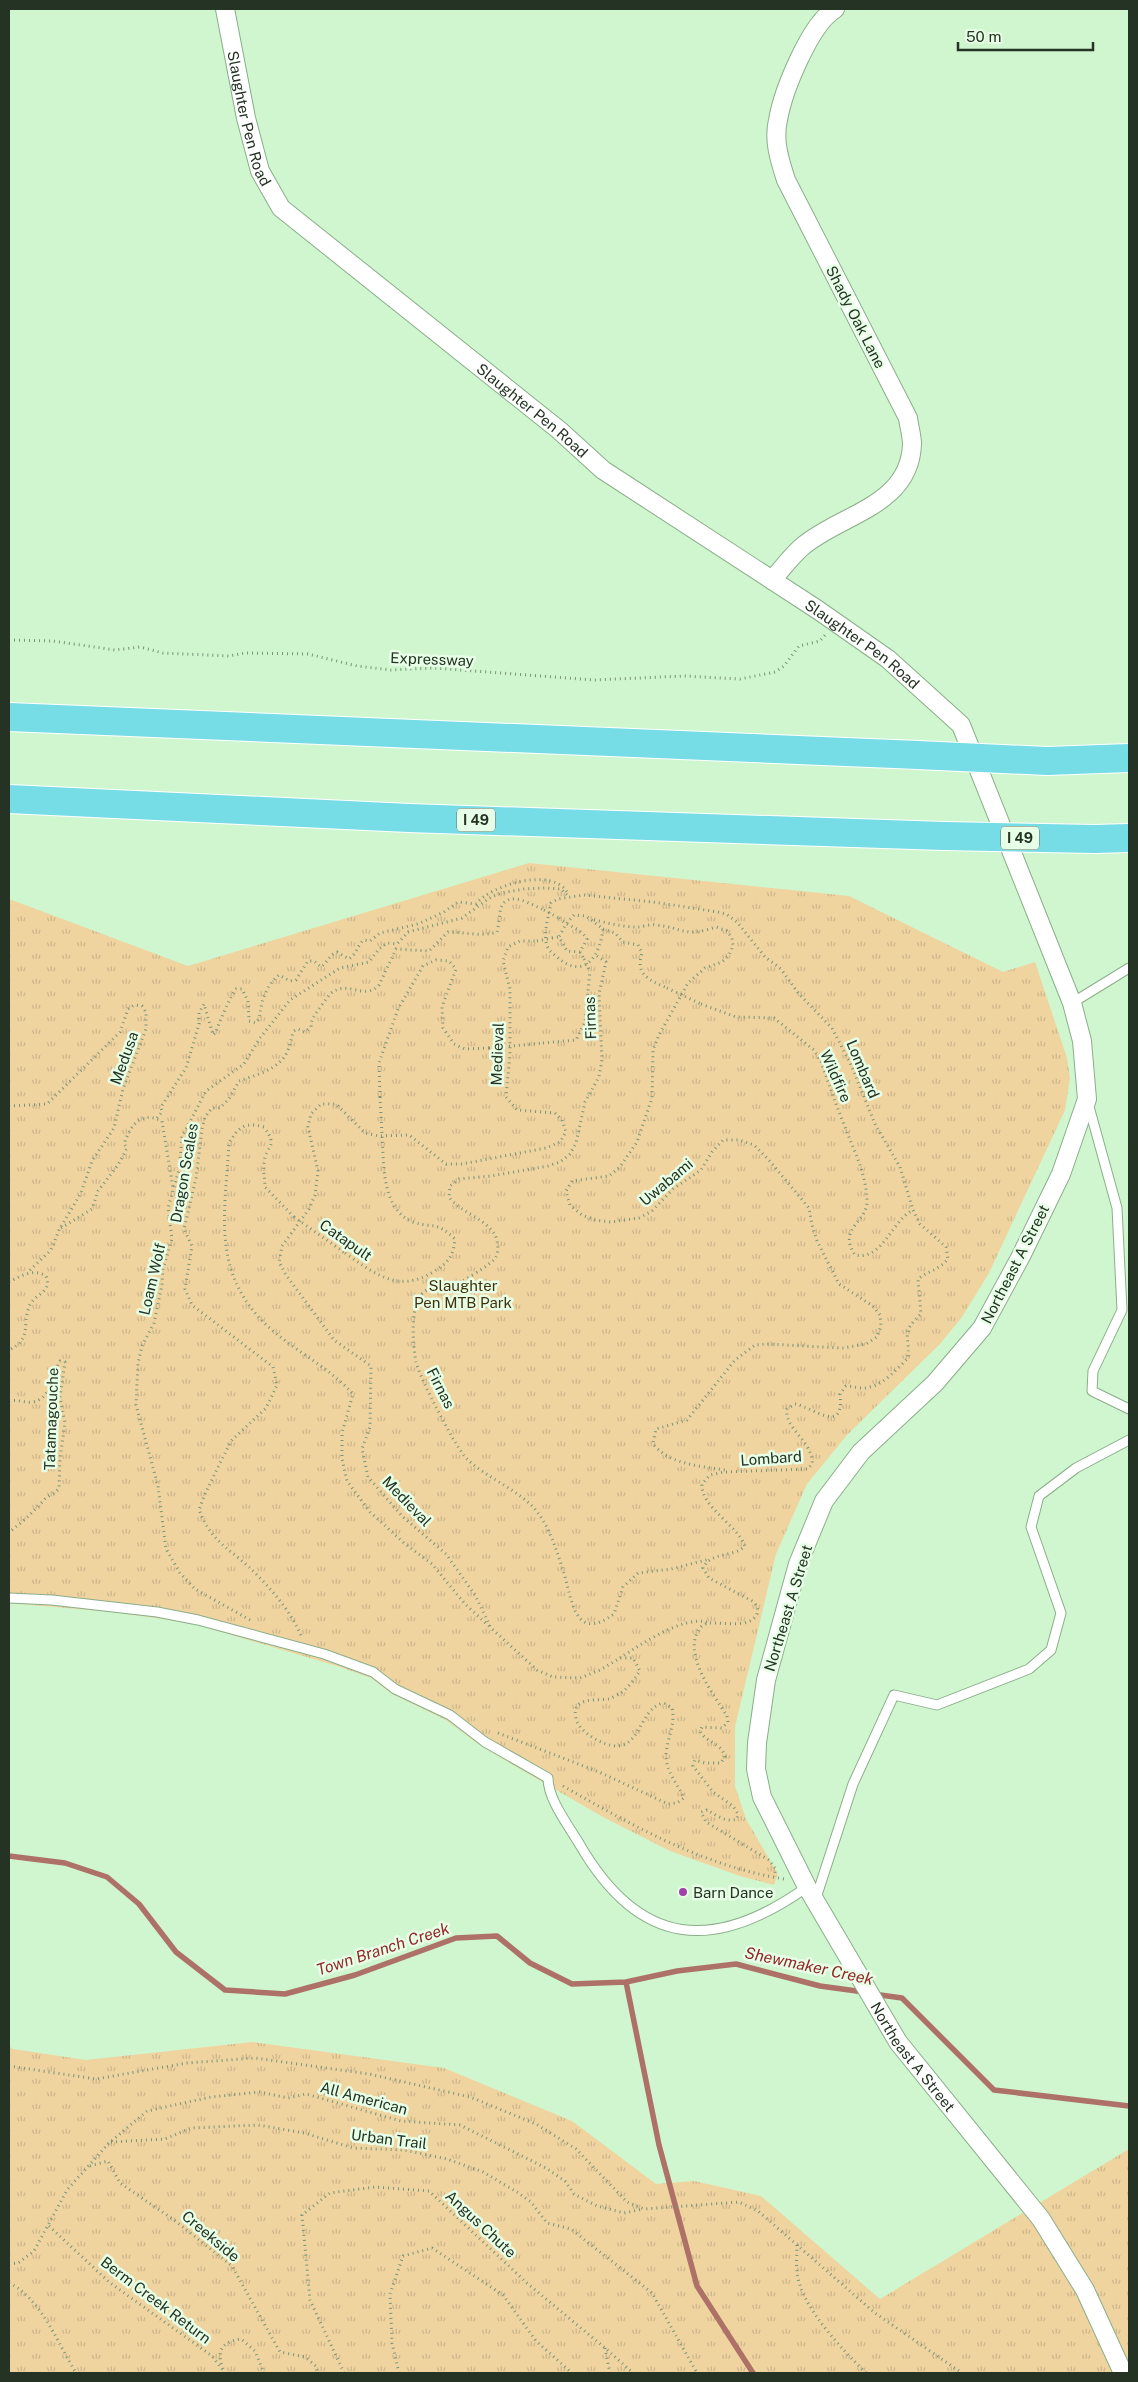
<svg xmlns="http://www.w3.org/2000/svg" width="1138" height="2382" viewBox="0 0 1138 2382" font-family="'Public Sans',sans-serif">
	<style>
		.park { fill: url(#park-tufts) }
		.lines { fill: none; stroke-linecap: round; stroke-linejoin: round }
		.stream { stroke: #ae7168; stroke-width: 5.5 }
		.lane-casing { stroke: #8aae8a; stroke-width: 11 }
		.street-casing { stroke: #8aae8a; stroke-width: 20 }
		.highway-casing { stroke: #fff; stroke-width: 30 }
		.path { stroke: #799378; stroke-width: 3; stroke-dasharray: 1 4; stroke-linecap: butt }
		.lane { stroke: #fff; stroke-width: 9 }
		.street { stroke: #fff; stroke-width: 18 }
		.highway { stroke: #76dce6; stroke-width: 28 }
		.highway-bridge-casing { stroke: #fff; stroke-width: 30; stroke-linecap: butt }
		.path-bridge { stroke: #799378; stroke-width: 3; stroke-dasharray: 1 4; stroke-linecap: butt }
		.highway-bridge { stroke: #76dce6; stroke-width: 28 }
		.poi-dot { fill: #a040a8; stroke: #e8ffe7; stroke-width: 2 }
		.labels { text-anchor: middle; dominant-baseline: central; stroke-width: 5; stroke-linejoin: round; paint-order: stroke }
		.shield { fill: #e8ffe7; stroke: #60705e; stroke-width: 1 }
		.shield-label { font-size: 14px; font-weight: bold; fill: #253324 }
		.street-label { font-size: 15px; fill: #253324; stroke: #e8ffe7 }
		.park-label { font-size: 15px; fill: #42320c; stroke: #e8ffe7 }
		.poi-label { font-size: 15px; fill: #253324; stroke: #e8ffe7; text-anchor: start }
		.water-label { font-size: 16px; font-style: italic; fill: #932728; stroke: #e8ffe7 }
	</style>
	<defs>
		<pattern id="park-tufts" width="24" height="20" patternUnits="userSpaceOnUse" patternTransform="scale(1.25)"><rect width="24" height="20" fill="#efd4a0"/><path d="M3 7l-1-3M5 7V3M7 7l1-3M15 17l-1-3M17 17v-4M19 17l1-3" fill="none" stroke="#cdb68a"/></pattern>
	</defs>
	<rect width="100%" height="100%" fill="#d0f6cf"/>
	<path class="park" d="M529,863L849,896L1003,972L1035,962L1067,1058L1070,1078L1065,1110L989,1273L962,1317L940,1344L847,1435L807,1484L776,1554L735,1727V1786L746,1819L778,1874L774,1885L740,1876L670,1851L603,1817L513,1765L478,1744L446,1720L392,1694L371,1678L337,1666L191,1623L112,1612L9,1603V899L188,966Z
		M252,2042L444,2068L572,2121L656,2184L694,2181L761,2196L880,2299L1129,2149V2373H9V2046L13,2049L86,2060Z"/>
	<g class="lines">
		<path class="stream" d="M9,1856L65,1863L107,1877L139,1904L176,1952L225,1990L285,1994L355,1975L456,1938L497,1936L530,1963L572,1984L626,1982L659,2145L697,2286L753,2373
			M626,1982L677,1971L736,1964L820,1986L864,1992
			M873,1994L902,1998L994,2090L1129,2106"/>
		<g class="lane-casing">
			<path id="lane" d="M1072,1003L1129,968
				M1088,1103L1117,1208L1122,1310L1093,1371L1092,1391L1129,1409
				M9,1598L52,1600L157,1612L198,1620L324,1654L373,1672L395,1689L450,1715L485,1742L548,1778C548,1800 569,1826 580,1845C640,1948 714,1953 807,1887
				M815,1901L853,1784L894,1695L937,1705L1029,1669L1051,1650L1061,1613L1031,1527L1039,1496L1076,1468L1129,1440"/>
		</g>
		<g class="street-casing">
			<g id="street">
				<path id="s1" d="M225,9L246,118L260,171L281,208L559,430L603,470L818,610L888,659L961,725L1072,1003L1082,1041L1087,1099L1061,1174L1021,1256L982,1328L935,1383L861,1452L824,1501L798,1564L766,1680L757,1743L756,1769L762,1797L807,1887L898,2042L1041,2219L1085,2290L1123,2373"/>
				<path d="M772,580C782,569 792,555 803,546C841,514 910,506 912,444C912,436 909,426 908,418L786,180C780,161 773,141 778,120C783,91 810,24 835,9"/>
			</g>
		</g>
		<g class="highway-casing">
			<path id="highway" d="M9,717L918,755
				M1047,761L1129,758
				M9,799L409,818L944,836
				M1095,839L1129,838"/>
		</g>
		<path class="path" d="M9,640L53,641L115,650L140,647L163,653L229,656L245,653L308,654L357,666L391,670L434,668L594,680L684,676L740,679L775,672L784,666L799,646L820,641L826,634
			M559,918C570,928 578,926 587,939L580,952L567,951L559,937L566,924L574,915L586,916L603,929C600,956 584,981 557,957C552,953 547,949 546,942C544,929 549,915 551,903L558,899L584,895L653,902L718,912L726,914L737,922L765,957L781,969L799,994L832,1028L852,1067L875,1124L900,1167L913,1210L920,1224L946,1247L948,1259C939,1270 928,1271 918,1279L921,1314C900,1334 910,1333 908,1358C898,1368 884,1384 870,1387C861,1390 854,1386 846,1386L840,1394C845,1436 813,1407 795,1404L787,1409C784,1429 814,1442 812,1464L808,1469L724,1472L710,1475L702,1484C700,1506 738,1526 745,1546C733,1558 711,1551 703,1568L709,1578L752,1601C756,1604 759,1609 757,1614C750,1629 723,1622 710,1623C707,1623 702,1625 700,1628C681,1653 714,1695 727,1716L728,1722L722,1728L702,1727L700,1731C706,1743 721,1742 725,1757L721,1763H705L695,1760L693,1766L713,1792L733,1806L738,1814L737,1819C726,1823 716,1815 707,1810L701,1812L706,1822L769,1860L775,1868V1877
			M594,920C608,923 623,927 637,927C643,927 649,924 656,925C685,928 683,938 716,927L727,931L732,938L733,946L729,955L722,962L705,968L688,983L659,1035L653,1050L652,1098L637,1142L620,1167L609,1176L572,1181L566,1191L570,1205L582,1215L595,1220L611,1222L639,1218L652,1211L673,1189L701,1170L712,1152L723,1140H739L754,1145L768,1159L809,1208L812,1225L817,1241L839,1284L873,1306L880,1315L881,1326L877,1337L866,1344L843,1348L767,1344L755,1345L735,1360L687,1420L656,1429L653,1444C670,1465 701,1466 725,1470
			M603,929L615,933L623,942L638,945L642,953C635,975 649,980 667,988
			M552,938L559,937
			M580,952L584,959
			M597,956L606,962L599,994L602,1060L599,1077L585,1102L576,1143L570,1154L560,1162L548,1166L491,1176L459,1179L450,1186L449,1197C461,1213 485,1218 495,1235C498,1240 499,1252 496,1257C494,1263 459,1284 452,1286C441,1289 429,1285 421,1295C410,1307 413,1346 416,1362C419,1376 456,1449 467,1459C487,1478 515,1488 534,1508C549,1525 556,1549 563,1570C572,1597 573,1644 614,1614L623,1587L638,1573L671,1569L710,1559
			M701,1004L736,1017L774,1018L814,1050L821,1062C829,1084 836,1105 845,1127C854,1151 866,1173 867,1200C868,1223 837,1227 855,1255C883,1261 891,1221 913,1210
			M543,1043L576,1040L585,1022L590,971
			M380,1097L379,1063L398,1009L423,966L436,960L449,961L456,969L442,1007L443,1028L454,1044L465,1049L489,1048
			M9,1106L47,1104L120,1032L128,1009L134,1005L142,1006L146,1012V1029L123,1089L114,1128L92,1161L81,1193L59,1230L51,1250L27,1273
			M157,1118L162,1112L161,1107L186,1068L199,1024V1013L204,1004L213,1035L216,1032C217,1027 232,993 236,989H242L248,1001L249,1021L256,1023C261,1017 260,1011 262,1003C264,993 271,981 279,975L290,981L296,980L308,961H314L321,967C328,962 329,955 337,952L349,959C357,954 357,945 364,940L370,941L380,933L418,924L444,912L458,902L476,904C492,884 555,866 568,894
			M294,1217L265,1187C265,1179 263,1171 264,1163C266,1144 279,1148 264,1127C246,1122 239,1126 229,1143C225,1215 210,1276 272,1330C298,1353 330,1368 353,1394L342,1433V1459L347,1481L370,1512L404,1543L432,1564L465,1604L490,1627
			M61,1228L92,1209L98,1191L118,1165L127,1148L124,1144C131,1124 141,1111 162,1121L173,1188
			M345,1253C374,1273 398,1294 433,1272C449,1262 453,1257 455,1239C435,1220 434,1229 413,1222C387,1212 384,1178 383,1154
			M9,1282C21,1276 33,1268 46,1276C53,1293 33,1294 29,1307C22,1326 32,1339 9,1350
			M9,1401C17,1399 24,1403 32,1402C51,1400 52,1374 60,1361L65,1362L60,1397L65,1423L60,1458L59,1488C55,1494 48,1495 44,1500C33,1512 22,1523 9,1532
			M250,1620L195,1589L180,1573L166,1549L158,1486L136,1405L138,1363L142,1346L154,1323L162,1285L163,1269L172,1239L168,1208L179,1170L182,1137L206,1091L244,1064L260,1038L290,1000L340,968L369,962L379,949L387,943L397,944L408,932L462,918L491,897L501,893L524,889L545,888L561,889L569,897
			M301,1635C291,1613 275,1593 258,1576C233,1549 214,1547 199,1510L204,1496L231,1441L266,1408L277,1385L273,1367L192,1305L185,1289L192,1246L184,1229L196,1178L202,1129L205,1117L212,1108H220L229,1099L239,1081C256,1075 281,1069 288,1050C291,1044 291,1037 294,1031L298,1029L305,1032L311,1027C311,1018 316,1014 321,1006C325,1001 329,994 334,991C350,982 365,1000 379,985L396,949L429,951L448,932C464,932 482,937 497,932C499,925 499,915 501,908C508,889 532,905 544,910
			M620,1658C641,1644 683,1616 707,1622
			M498,1733L599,1772L668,1804L677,1803L684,1798C677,1783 666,1772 666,1755C667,1738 676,1724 672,1708L664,1703C635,1708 643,1764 597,1740C589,1736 577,1727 576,1718C571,1696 596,1701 609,1699C612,1698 616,1695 619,1694C628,1689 634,1679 640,1671L633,1658H620L600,1670L580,1678L553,1677L537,1670L491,1628L475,1595L446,1554L403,1517L368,1477L362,1449L370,1427L371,1366L334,1340L286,1275L279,1262L282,1246L309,1209L315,1195L318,1171L308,1127L311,1114L321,1104H336L365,1133L379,1136L409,1135L446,1164H462L546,1148L560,1142L566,1132L562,1120L555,1113L517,1110L506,1097L510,1054V989L503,961L508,947L520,941H537
			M563,1786C633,1826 704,1866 784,1879
			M9,2066L96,2079L187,2063L255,2058L369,2074L470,2097L536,2124L576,2149L627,2202L644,2209L739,2202L758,2211L875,2313L962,2373
			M111,2142L165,2139L191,2128L258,2125L304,2133L353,2148L404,2150L447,2159L483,2172L517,2192L531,2202L547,2223L571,2229L652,2293L697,2373
			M90,2166L108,2161L120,2183L174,2220L232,2266L280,2352L305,2357L316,2366L317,2373
			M49,2226L109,2282L212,2356L225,2373
			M797,2245C797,2253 796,2263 797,2272C800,2306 843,2350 866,2373
			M9,2264L18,2263L34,2251L67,2190L108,2144L147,2111L211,2097L260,2092L288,2098L306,2094L401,2121L460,2125L546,2168L565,2181L574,2194L597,2206L624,2213L643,2209
			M9,2283C41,2298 58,2344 76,2373
			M605,2348L610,2373
			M223,2369C216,2350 222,2342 241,2339L255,2351L264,2373
			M344,2373L310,2300L302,2215L330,2193L375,2187L429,2191L528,2284L605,2348L633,2373
			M399,2373L392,2343L390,2294L403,2256L432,2248L503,2295L536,2341L572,2373"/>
		<use href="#lane" class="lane"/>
		<use href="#street" class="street"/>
		<use href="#highway" class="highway"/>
		<g class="highway-bridge-casing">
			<path id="highway-bridge" d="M918,755L1047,761
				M944,836L1095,839"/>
		</g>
		<path class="path-bridge" d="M544,910L559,918
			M537,941L552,938
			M584,959L590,971
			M667,988L701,1004
			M489,1048L543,1043
			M380,1097L383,1154
			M294,1217L345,1253"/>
		<use href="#highway-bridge" class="highway-bridge"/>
	</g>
	<circle class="poi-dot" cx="683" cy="1892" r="5"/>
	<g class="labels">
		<g class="shield">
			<rect x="457" y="808.5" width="38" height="23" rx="4"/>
			<rect x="1001" y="826.5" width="38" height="23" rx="4"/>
		</g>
		<g class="shield-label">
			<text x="476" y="820">I 49</text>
			<text x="1020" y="838">I 49</text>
		</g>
		<g class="street-label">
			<text stroke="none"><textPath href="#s1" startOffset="112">Slaughter Pen Road</textPath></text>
			<text transform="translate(856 317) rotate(63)">Shady Oak Lane</text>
			<text stroke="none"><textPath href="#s1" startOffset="531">Slaughter Pen Road</textPath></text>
			<text stroke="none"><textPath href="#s1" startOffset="936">Slaughter Pen Road</textPath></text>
			<text transform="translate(432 659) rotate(2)">Expressway</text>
			<text transform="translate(590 1018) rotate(-92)">Firnas</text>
			<text transform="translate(497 1054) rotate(-88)">Medieval</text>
			<text transform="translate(124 1058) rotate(-70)">Medusa</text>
			<text transform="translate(863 1069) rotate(67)">Lombard</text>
			<text transform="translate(836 1076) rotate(66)">Wildfire</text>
			<text transform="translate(184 1173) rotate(-80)">Dragon Scales</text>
			<text transform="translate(666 1182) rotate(-40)">Uwabami</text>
			<text transform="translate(346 1240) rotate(35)">Catapult</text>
			<text transform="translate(1015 1264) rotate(-63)">Northeast A Street</text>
			<text transform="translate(152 1279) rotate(-77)">Loam Wolf</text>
			<text transform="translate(441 1388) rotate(63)">Firnas</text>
			<text transform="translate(51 1419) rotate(-88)">Tatamagouche</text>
			<text transform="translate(771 1458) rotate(-4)">Lombard</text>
			<text transform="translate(407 1501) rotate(46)">Medieval</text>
			<text transform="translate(788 1608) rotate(-73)">Northeast A Street</text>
			<text stroke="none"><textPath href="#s1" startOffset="2556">Northeast A Street</textPath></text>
			<text transform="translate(364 2098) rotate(15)">All American</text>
			<text transform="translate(389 2139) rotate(7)">Urban Trail</text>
			<text transform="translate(481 2224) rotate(43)">Angus Chute</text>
			<text transform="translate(211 2236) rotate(40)">Creekside</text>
			<text transform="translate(156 2300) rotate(37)">Berm Creek Return</text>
		</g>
		<g class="park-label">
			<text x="463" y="1285">Slaughter<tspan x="463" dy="17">Pen MTB Park</tspan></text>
		</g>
		<g class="poi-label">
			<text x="693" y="1892">Barn Dance</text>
		</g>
		<g class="water-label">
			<text transform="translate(383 1949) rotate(-18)">Town Branch Creek</text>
			<text transform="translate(809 1966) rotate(12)">Shewmaker Creek</text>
		</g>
	</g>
	<rect width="1138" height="2382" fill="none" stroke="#253324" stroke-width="20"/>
	<path d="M958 42v8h135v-8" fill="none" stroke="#253324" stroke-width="2.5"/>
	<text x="966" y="42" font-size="15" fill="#253324" stroke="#e8ffe7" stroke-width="4" paint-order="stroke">50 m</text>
</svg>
